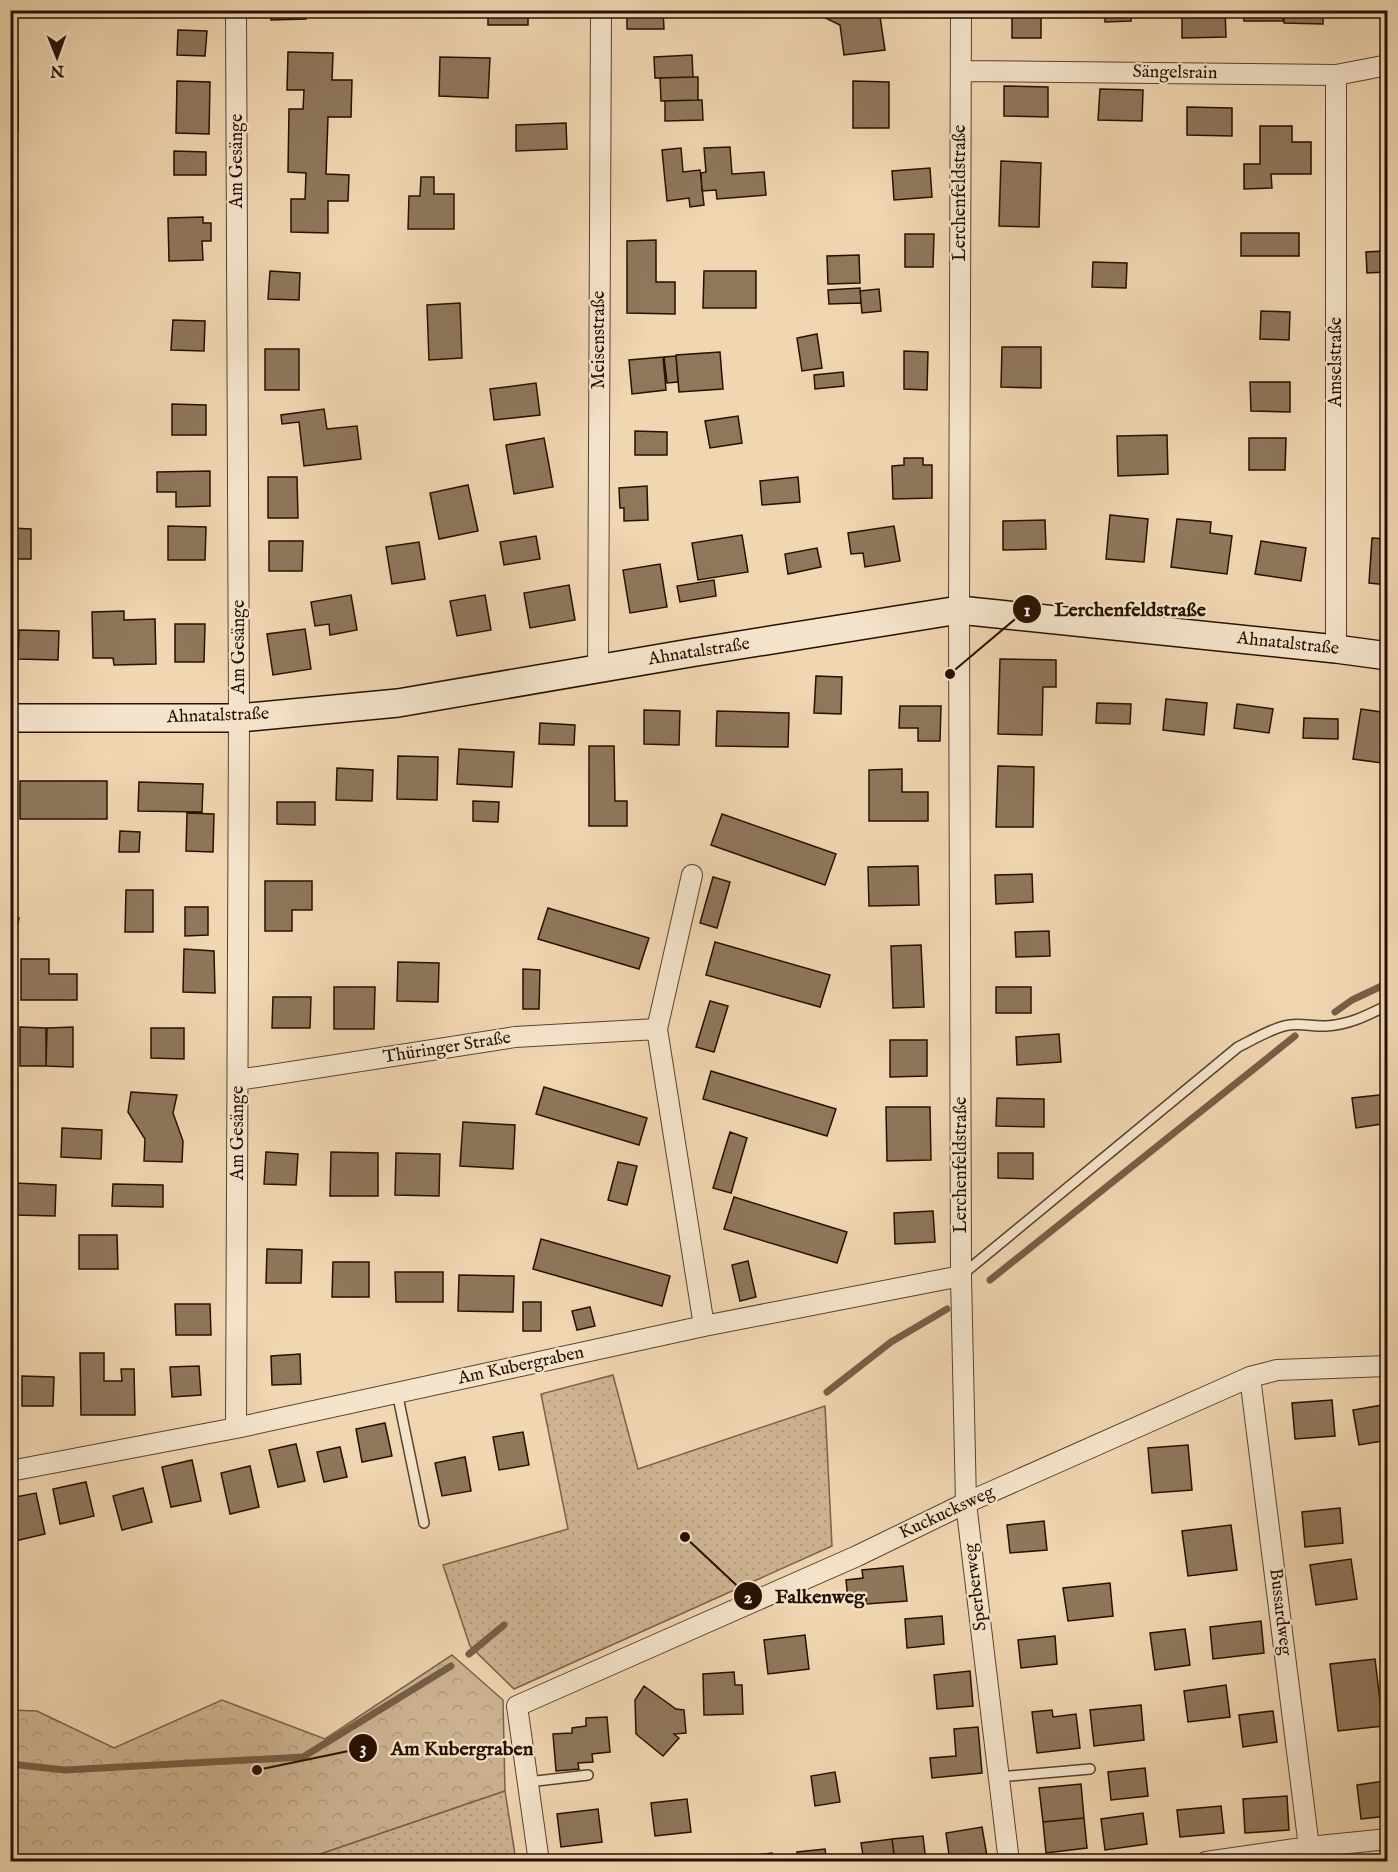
<svg xmlns="http://www.w3.org/2000/svg" width="1398" height="1872" viewBox="0 0 1398 1872" font-family="'IM FELL English',serif">
	<style>
		.park { fill: url(#park-crowns); stroke: #7a624a; stroke-width: 1.5 }
		.garden { fill: url(#garden-dots); stroke: #7a624a; stroke-width: 1.5 }
		.lines { fill: none; stroke-linecap: round; stroke-linejoin: round }
		.stream { stroke: #765f46; stroke-width: 7 }
		.building { fill: #8f775c; stroke: #261000; stroke-width: 1.5 }
		.lane-casing { stroke: #58422c; stroke-width: 12 }
		.street-casing { stroke: #58422c; stroke-width: 22 }
		.secondary-casing { stroke: #261000; stroke-width: 30 }
		.lane { stroke: #f5e4cc; stroke-width: 9 }
		.street { stroke: #f5e4cc; stroke-width: 20 }
		.secondary { stroke: #f5e4cc; stroke-width: 27 }
		.labels { text-anchor: middle; dominant-baseline: central; stroke-width: 4.5; stroke-linejoin: round; paint-order: stroke }
		.street-label { font-size: 18px; fill: #261000; stroke: #f5e4cc }
		.leader { fill: none; stroke: #261000; stroke-width: 2 }
		.callout-dot { fill: #261000; stroke: #f5e4cc; stroke-width: 2 }
		.mark-label { font-size: 18px; text-anchor: middle; font-weight: bold; fill: #fff }
		.callout-label { font-size: 20px; text-anchor: middle; font-weight: bold; fill: #261000; stroke: #f5e4cc; stroke-width: 4.5; stroke-linejoin: round; paint-order: stroke }
	</style>
	<defs>
		<pattern id="park-crowns" width="20" height="18" patternUnits="userSpaceOnUse" patternTransform="scale(1.5)"><rect width="20" height="18" fill="#ceb493"/><path d="M2 6a3 3 0 1 1 6 0M12 15a3 3 0 1 1 6 0" fill="none" stroke="#b19a7d"/></pattern>
		<pattern id="garden-dots" width="8" height="8" patternUnits="userSpaceOnUse" patternTransform="scale(1.5)"><rect width="8" height="8" fill="#ceb493"/><path d="M2 2h.1M6 6h.1" fill="none" stroke="#b19a7d" stroke-width="1.8" stroke-linecap="round"/></pattern>
	</defs>
	<rect width="100%" height="100%" fill="#f0d6b1"/>
	<filter id="stains"><feTurbulence type="fractalNoise" baseFrequency=".00333" numOctaves="4"/><feColorMatrix values="0 0 0 0 .2 0 0 0 0 .09 0 0 0 0 .02 0 0 0 .5 -.17"/></filter>
	<radialGradient id="worn" r=".72"><stop offset=".6" stop-color="#630" stop-opacity="0"/><stop offset="1" stop-color="#630" stop-opacity=".3"/></radialGradient>
	<path class="park" d="M452,1655L503,1700L505,1791L300,1861H11L10,1710L37,1711L114,1748L222,1700L325,1739Z"/>
	<path class="garden" d="M613,1375L638,1469L825,1406L832,1546L514,1689L470,1646L443,1565L568,1529L541,1394Z
		M505,1791L516,1861H300Z"/>
	<g class="lines">
		<path class="stream" d="M1335,1012L1352,1000L1388,983
			M990,1280L1295,1036
			M827,1392L891,1342L947,1309
			M469,1654L504,1625
			M10,1764L65,1770L303,1757L451,1666"/>
	</g>
	<path class="building" d="M271,10H306V19L271,20Z
		M488,10H528V25H488Z
		M627,10H663L664,29H627Z
		M817,10H879L885,50L844,55L840,25L815,13Z
		M1012,10H1041V38H1012Z
		M1105,10H1131V21L1105,22Z
		M1182,10H1225L1226,37L1182,38Z
		M1243,10H1283V21H1244Z
		M1284,10H1323V24L1284,23Z
		M178,30L207,31L205,56L177,55Z
		M288,52L333,53L332,80H352L351,117H328L326,174L349,175L348,201H328V233L291,232V199H305L306,173L288,172L289,109H303L304,90H287Z
		M692,55L693,77L655,78L654,57Z
		M440,57L490,58L488,98L439,96Z
		M693,77H698V100L661,101L660,78Z
		M10,80H18V108H10Z
		M177,81L210,82L209,134L176,133Z
		M853,81L889,82V128H853Z
		M1004,86L1048,87V117L1004,116Z
		M1100,89L1143,90L1142,121L1098,120Z
		M698,100H702L703,120L665,121V101Z
		M1187,107L1232,108V136L1187,135Z
		M10,108H18V131L10,130Z
		M1382,116H1388V141H1382Z
		M566,123L567,149L516,151V125Z
		M1260,126H1292V142H1311V174H1271L1272,188L1244,189V164H1260Z
		M730,147L732,174L764,172L766,195L717,199L716,190L702,191L701,173L706,172L704,148Z
		M681,148L683,172L700,170L704,205L690,207L689,198L667,201L662,150Z
		M174,151L206,152V175H174Z
		M1001,161L1041,163L1039,227L999,226Z
		M930,168L932,197L894,200L892,171Z
		M421,177H434V194H454V229H408L409,196H420Z
		M203,217V223H211V241H202L203,260L169,261L168,218Z
		M1241,233H1299V256H1241Z
		M905,234H934L933,267H905Z
		M656,240V282H675V314L627,313V241Z
		M1384,251L1385,272L1367,273L1366,252Z
		M859,255L860,283L828,284L827,256Z
		M1093,262L1127,263L1126,288L1092,287Z
		M270,271L300,273L299,300L268,299Z
		M704,271H756V308H703Z
		M860,288L861,303L829,304L828,290Z
		M879,289L881,311L862,313L860,291Z
		M460,303L462,358L429,360L427,305Z
		M1261,311L1290,312L1289,340L1260,339Z
		M173,320L205,321L204,351L171,350Z
		M817,334L822,368L802,371L797,338Z
		M1002,347H1041V388L1001,387Z
		M265,349H299V390H265Z
		M904,351L928,352L927,390L904,389Z
		M720,352L723,389L679,392L676,355Z
		M676,356L678,382L667,383L664,357Z
		M663,357L666,390L632,394L629,360Z
		M843,372L844,386L815,389L814,375Z
		M1250,382H1290V412L1251,411Z
		M536,383L540,415L494,420L490,389Z
		M172,404L206,405V435H172Z
		M324,409L327,429L357,426L361,459L304,466L299,422L282,424L281,415Z
		M738,416L742,443L710,448L705,421Z
		M635,431L667,432V455H635Z
		M1167,435L1168,474L1118,476L1117,436Z
		M544,438L553,487L514,494L506,445Z
		M1249,438H1286L1285,470H1249Z
		M904,458H923V465H932V498L893,499L892,466L904,465Z
		M210,471V506L176,507V492H157V472Z
		M268,477H297L298,518H268Z
		M798,477L800,502L762,505L760,481Z
		M468,485L478,531L439,539L430,493Z
		M647,486L648,520L624,521V508H620L619,488Z
		M1110,515L1148,519L1144,562L1106,559Z
		M1177,519L1211,522L1210,533L1232,536L1227,574L1171,567Z
		M1045,520L1046,549L1003,550V521Z
		M168,526L206,527L205,560H168Z
		M894,526L900,561L865,567L863,553L851,554L848,533Z
		M10,528L31,529V559H10Z
		M742,535L748,572L698,580L692,543Z
		M536,536L540,559L504,565L500,542Z
		M1372,538L1388,539V585L1369,583Z
		M269,541H303L302,571H269Z
		M1261,541L1306,548L1301,581L1255,574Z
		M419,542L425,579L392,584L386,547Z
		M817,548L821,567L788,574L785,554Z
		M660,564L667,607L630,613L623,570Z
		M714,580L716,596L680,602L677,586Z
		M569,585L575,620L530,628L524,593Z
		M351,595L357,630L330,635L329,624L315,626L311,602Z
		M485,595L491,630L457,636L450,601Z
		M124,611V620L155,619L156,664L114,665L113,658H93L92,612Z
		M175,624H205L204,662H175Z
		M305,629L311,669L273,675L267,634Z
		M19,630L59,631L58,660L18,659Z
		M1000,659L1056,660V687H1043L1042,735L998,734Z
		M816,676L842,677L841,714L814,713Z
		M1166,699L1207,703L1204,735L1163,730Z
		M1097,703L1131,704L1130,724L1096,723Z
		M1237,704L1273,709L1269,733L1234,728Z
		M900,706H941L940,741H918V728H899Z
		M1361,709L1388,713V741H1386L1382,763L1353,759Z
		M644,710L680,711L679,745L644,744Z
		M717,711L789,713L788,747L716,746Z
		M1304,718L1338,719V739L1303,738Z
		M540,723L575,725L574,745L539,744Z
		M589,746H614L615,801H627V826H589Z
		M459,749L514,752L512,787L457,784Z
		M398,756L438,757L437,800L397,799Z
		M998,766L1034,767L1033,827H996Z
		M337,768L373,770L372,801L336,800Z
		M902,769V792H928V821H869V770Z
		M20,781H107V819H20Z
		M139,782L203,784L202,812L138,811Z
		M473,801L499,802L498,822L473,821Z
		M277,802H315V825L277,824Z
		M187,813L214,814L213,852L186,851Z
		M722,814L836,854L825,885L711,845Z
		M120,831L140,832L139,852H119Z
		M918,866L919,905L869,906L868,867Z
		M1032,874L1033,902L996,904L995,875Z
		M713,877L730,882L717,928L700,923Z
		M265,881H312V910H292V931H265Z
		M126,890H153V932H125Z
		M185,907H208V935L185,936Z
		M548,908L649,938L639,969L538,939Z
		M10,916L19,918L15,937L10,936Z
		M1049,931L1050,956L1016,957L1015,932Z
		M715,942L830,975L820,1007L706,975Z
		M921,945L924,1007L893,1008L891,946Z
		M184,949L214,951L215,993L183,992Z
		M21,959H49V974H77V1000H21Z
		M398,962L439,963L438,1002L397,1001Z
		M523,969L540,970L539,1009H523Z
		M334,987H375L374,1029H334Z
		M996,987H1031V1013H996Z
		M273,997H311L310,1028H272Z
		M710,1001L728,1006L714,1052L696,1047Z
		M20,1027L46,1028V1066H20Z
		M73,1027V1067L46,1066L47,1028Z
		M151,1028H184V1059L151,1058Z
		M1059,1034L1061,1062L1017,1065L1016,1037Z
		M890,1040H927V1076L890,1077Z
		M711,1071L836,1109L827,1136L703,1099Z
		M544,1087L647,1118L639,1145L536,1114Z
		M131,1092L177,1095L173,1113L183,1141L182,1162L144,1161L145,1139L128,1112Z
		M1388,1094V1123L1356,1128L1352,1098Z
		M997,1098L1044,1099V1127L996,1126Z
		M886,1107H930L931,1160L887,1161Z
		M463,1122L515,1125L513,1169L460,1166Z
		M62,1128L102,1130L101,1159L61,1157Z
		M730,1132L747,1138L731,1193L713,1188Z
		M266,1152L298,1154L296,1185L264,1184Z
		M331,1152L378,1153V1196H330Z
		M396,1153L440,1154L439,1196L395,1195Z
		M998,1153H1033V1179L998,1178Z
		M618,1162L637,1166L627,1205L608,1200Z
		M15,1183L56,1185L55,1216L14,1215Z
		M113,1184L163,1185V1207L112,1206Z
		M734,1197L847,1232L837,1263L724,1229Z
		M933,1211L935,1242L895,1244L894,1213Z
		M79,1235H117L118,1269H79Z
		M541,1239L670,1276L662,1306L533,1269Z
		M267,1249L302,1250L301,1283H266Z
		M748,1261L756,1297L740,1301L732,1265Z
		M333,1262H369V1297H332Z
		M395,1272H443V1302H396Z
		M459,1275L514,1276L513,1312L458,1311Z
		M523,1302H541V1331H523Z
		M175,1304H210L211,1335H176Z
		M590,1307L595,1326L577,1330L572,1311Z
		M80,1353H104V1381H122L121,1369H134L135,1415H81Z
		M300,1354L301,1384L272,1385L271,1356Z
		M199,1366L201,1395L172,1397L170,1367Z
		M22,1376L54,1377L53,1406H22Z
		M1332,1400L1335,1436L1295,1439L1292,1403Z
		M1388,1404V1440L1359,1445L1353,1410Z
		M385,1423L392,1456L362,1462L356,1429Z
		M523,1432L529,1465L499,1470L493,1437Z
		M296,1444L305,1481L278,1487L269,1450Z
		M1188,1445L1192,1490L1152,1493L1148,1448Z
		M340,1447L347,1477L324,1482L317,1452Z
		M465,1457L471,1491L442,1496L435,1463Z
		M192,1460L201,1501L171,1507L162,1467Z
		M250,1466L259,1507L230,1514L221,1473Z
		M86,1482L94,1516L60,1524L53,1489Z
		M143,1488L152,1522L122,1530L113,1496Z
		M36,1493L45,1534L15,1541L10,1522V1498Z
		M1340,1508L1343,1543L1305,1547L1302,1512Z
		M1044,1521L1047,1550L1010,1553L1007,1525Z
		M1231,1525L1237,1570L1188,1576L1182,1531Z
		M1351,1559L1357,1599L1316,1605L1310,1565Z
		M903,1566L907,1601L866,1604V1598L848,1600L846,1580L863,1578L862,1570Z
		M1110,1583L1113,1616L1068,1621L1063,1588Z
		M942,1616L944,1644L907,1648L905,1619Z
		M1261,1621L1264,1653L1213,1659L1210,1627Z
		M1185,1629L1190,1665L1155,1670L1150,1633Z
		M805,1635L809,1669L768,1674L764,1640Z
		M1055,1636L1057,1664L1021,1668L1018,1640Z
		M1375,1659L1383,1726L1338,1731L1330,1664Z
		M970,1671L973,1706L937,1709L934,1675Z
		M734,1672L735,1685H742L743,1714L704,1715L703,1674Z
		M1226,1685L1230,1717L1188,1722L1184,1691Z
		M644,1686L676,1709L684,1710L686,1733L674,1734L679,1738L663,1756L636,1734L635,1700Z
		M1141,1705L1144,1740L1094,1746L1090,1710Z
		M1052,1710L1053,1717L1076,1714L1080,1748L1037,1753L1032,1712Z
		M1273,1711L1277,1742L1243,1747L1239,1715Z
		M607,1717L610,1752L592,1754L593,1762L578,1763L579,1769L556,1771L553,1734L572,1733V1728L586,1726V1718Z
		M978,1727L982,1773L932,1778L930,1758L956,1756L954,1729Z
		M1145,1768L1148,1796L1111,1800L1108,1772Z
		M835,1772L840,1802L815,1806L811,1776Z
		M1385,1781L1388,1816L1361,1819L1357,1785Z
		M1081,1784L1084,1818L1043,1822L1039,1788Z
		M1287,1796L1289,1830L1245,1833L1243,1799Z
		M687,1799L691,1832L655,1836L651,1803Z
		M1221,1806L1224,1833L1180,1837L1177,1810Z
		M598,1809L602,1842L561,1847L557,1814Z
		M1143,1813L1147,1844L1105,1850L1101,1819Z
		M1084,1818L1087,1848L1046,1853L1043,1822Z
		M982,1827L988,1862H950L946,1833Z
		M923,1836L926,1862H895L892,1839Z
		M892,1839L895,1862H864L861,1843Z
		M825,1849L827,1862H798L797,1852Z
		M772,1853L773,1862H733L732,1858Z"/>
	<g class="lines">
		<g class="lane-casing">
			<path id="lane" d="M963,1274L1238,1047C1252,1040 1269,1030 1284,1026C1299,1022 1312,1027 1326,1026C1349,1025 1368,1015 1388,1005
				M397,1392L424,1523
				M999,1777L1090,1769
				M528,1782L588,1775"/>
		</g>
		<g class="street-casing">
			<path id="street" d="M961,10L959,610L961,1276L966,1503L1009,1862
				M961,71L1336,75L1388,65
				M1336,75V649
				M598,669L601,10
				M657,1029L692,875
				M238,1080L515,1037L657,1029L704,1326
				M1250,1377L1309,1847
				M236,1428L239,718L236,10
				M10,1471L236,1428L704,1326L961,1276
				M539,1862L517,1706L857,1556L966,1503L1250,1377L1277,1370L1388,1366
				M1206,1862L1309,1847L1388,1839"/>
		</g>
		<g class="secondary-casing">
			<path id="secondary" d="M10,718H239L398,703L690,653L959,610L1336,649L1388,656"/>
		</g>
		<use href="#lane" class="lane"/>
		<use href="#street" class="street"/>
		<use href="#secondary" class="secondary"/>
	</g>
	<g class="labels">
		<g class="street-label">
			<text transform="translate(1175 73) rotate(1)">Sängelsrain</text>
			<text transform="translate(237 161) rotate(-90)">Am Gesänge</text>
			<text transform="translate(960 193) rotate(-90)">Lerchenfeldstraße</text>
			<text transform="translate(599 340) rotate(-90)">Meisenstraße</text>
			<text transform="translate(1336 362) rotate(-90)">Amselstraße</text>
			<text transform="translate(1288 644) rotate(6)">Ahnatalstraße</text>
			<text transform="translate(239 647) rotate(-90)">Am Gesänge</text>
			<text transform="translate(699 652) rotate(-9)">Ahnatalstraße</text>
			<text transform="translate(218 716) rotate(-2)">Ahnatalstraße</text>
			<text transform="translate(447 1048) rotate(-9)">Thüringer Straße</text>
			<text transform="translate(238 1133) rotate(-90)">Am Gesänge</text>
			<text transform="translate(961 1165) rotate(-90)">Lerchenfeldstraße</text>
			<text transform="translate(521 1366) rotate(-12)">Am Kubergraben</text>
			<text transform="translate(947 1513) rotate(-25)">Kuckucksweg</text>
			<text transform="translate(976 1587) rotate(-97)">Sperberweg</text>
			<text transform="translate(1280 1612) rotate(83)">Bussardweg</text>
		</g>
	</g>
	<path class="leader" d="M950 674L1027 609M685 1537L748 1596M257 1770L363 1748"/>
	<g class="callout-dot">
		<circle cx="950" cy="674" r="6"/>
		<circle cx="685" cy="1537" r="6"/>
		<circle cx="257" cy="1770" r="6"/>
		<circle cx="1027" cy="609" r="15"/>
		<circle cx="748" cy="1596" r="15"/>
		<circle cx="363" cy="1748" r="15"/>
	</g>
	<g class="mark-label">
		<text x="1027" y="616">1</text>
		<text x="748" y="1603">2</text>
		<text x="363" y="1754">3</text>
	</g>
	<g class="callout-label">
		<text x="1130" y="616">Lerchenfeldstraße</text>
		<text x="820" y="1603">Falkenweg</text>
		<text x="462" y="1755">Am Kubergraben</text>
	</g>
	<rect width="1398" height="1872" fill="none" stroke="#f0d6b1" stroke-width="36"/>
	<rect x="12" y="12" width="1374" height="1848" fill="none" stroke="#261000" stroke-width="3"/>
	<rect x="18" y="18" width="1362" height="1836" fill="none" stroke="#261000" stroke-width="1.5"/>
	<g transform="translate(57 57) rotate(179)" stroke="#f5e4cc" stroke-width="4.5" paint-order="stroke">
	<path d="M0-4.5L10 22L0 15L-10 22Z" fill="#261000"/>
	<text y="-9" font-size="16" font-weight="bold" text-anchor="middle" fill="#261000">N</text>
	</g>
	<rect width="100%" height="100%" filter="url(#stains)"/>
	<rect width="100%" height="100%" fill="url(#worn)"/>
</svg>
